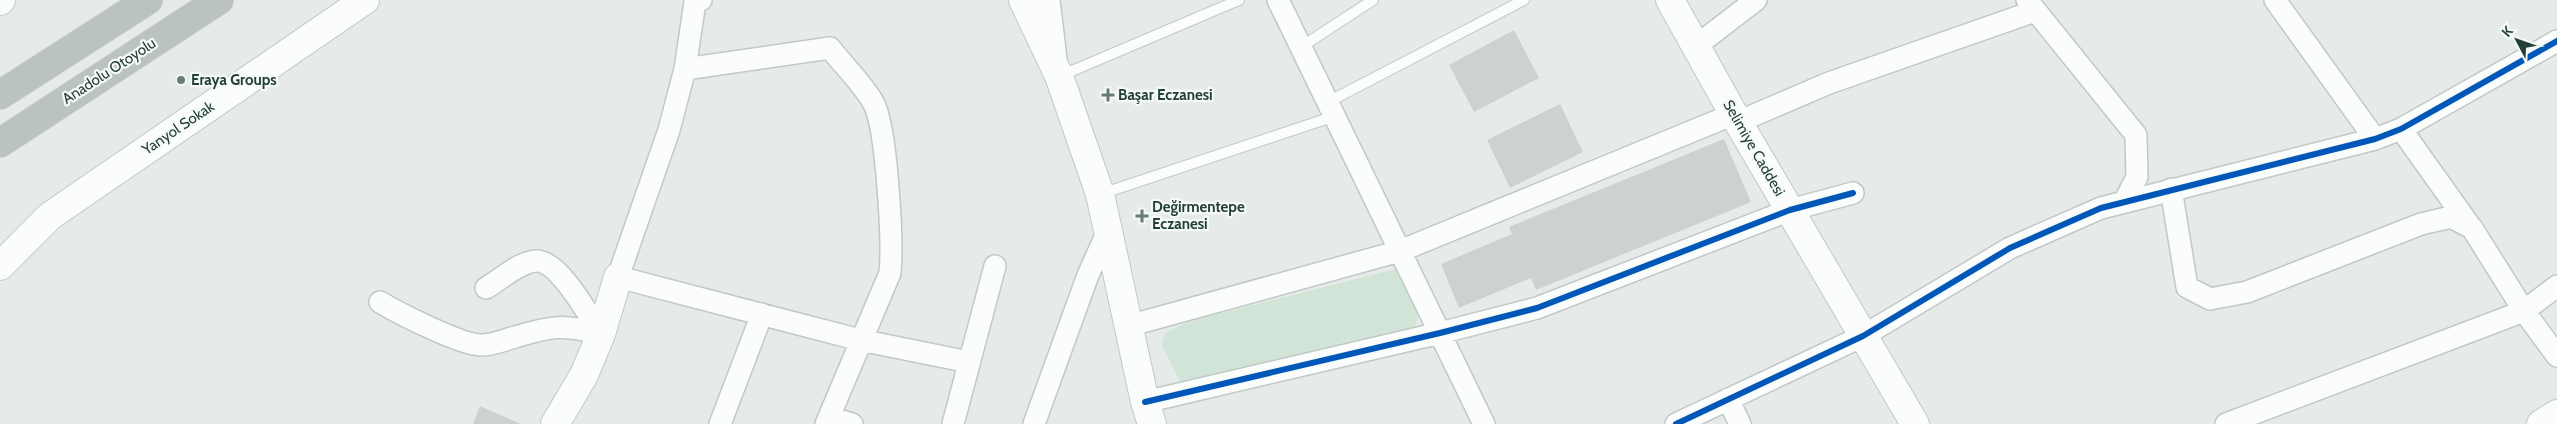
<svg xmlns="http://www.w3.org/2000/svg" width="2557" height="424" viewBox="0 0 2557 424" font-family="Cabin,sans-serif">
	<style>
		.green { fill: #d0e4d7 }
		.building { fill: #cdd2d0 }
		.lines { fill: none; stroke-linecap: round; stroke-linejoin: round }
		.lane-casing { stroke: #c3c8c6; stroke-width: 12 }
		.street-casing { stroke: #c3c8c6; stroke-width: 24 }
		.secondary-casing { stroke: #c1c9c6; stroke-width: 30 }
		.highway-casing { stroke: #c2cac8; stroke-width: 30 }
		.lane { stroke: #fbfcfc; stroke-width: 10 }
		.street { stroke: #fbfcfc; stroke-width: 21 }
		.secondary { stroke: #fbfcfc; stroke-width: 28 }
		.highway { stroke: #bbc3c2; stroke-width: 28 }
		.cycleway-casing { stroke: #f5faf7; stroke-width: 9 }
		.cycleway { stroke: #0057b8; stroke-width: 6 }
		.poi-dot { fill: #687b77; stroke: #f5faf7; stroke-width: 2 }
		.labels { text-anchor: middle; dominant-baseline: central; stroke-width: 4.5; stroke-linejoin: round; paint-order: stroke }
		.street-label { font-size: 15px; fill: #243f3a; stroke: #f5faf7 }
		.poi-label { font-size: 15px; font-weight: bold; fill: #243f3a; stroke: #f5faf7; text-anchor: start }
	</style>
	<rect width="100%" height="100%" fill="#e6ebe9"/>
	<path class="green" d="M1396,269L1419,314L1416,324L1412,329L1180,382L1162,345L1165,333L1190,321Z"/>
	<path class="building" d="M1514,30L1539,78L1474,112L1449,65Z
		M1560,104L1583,152L1510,188L1487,140Z
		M1724,139L1751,202L1536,290L1531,278L1459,308L1441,264L1512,234L1509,227Z
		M480,406L521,424H473Z"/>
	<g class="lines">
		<g class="lane-casing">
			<path id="lane" d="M1301,47L1373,0
				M1060,76L1239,0
				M1328,102L1524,0
				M1101,194L1335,116"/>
		</g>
		<g class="street-casing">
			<path id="street" d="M701,0L695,2L685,69L669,130L618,277L860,340L969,362
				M1049,0L1056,59
				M1278,0L1484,424
				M2027,0L2136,135L2137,177L2124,202
				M2275,0L2375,139
				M1696,46L1756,0
				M685,69L830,48C844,66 862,83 873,102C887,126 893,243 890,273L826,424
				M1738,122L1829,83L2035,11
				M2401,129L2470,226
				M2171,189L2187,287L2210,299L2247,292L2421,224L2451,217L2472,228L2524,311L2557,356
				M380,302C398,313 463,346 482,345C493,345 504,340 515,337C552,326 564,324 601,334C589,316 559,260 536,261C519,262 500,280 486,288
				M1128,326L1400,251L1734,114
				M1728,399L1740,424
				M1145,402L1440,333L1537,308L1790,210L1853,193
				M829,417L852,424
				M720,424L762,314
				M953,424L995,266
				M1034,424L1088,275L1108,231
				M1676,424L1863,336L2010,248L2101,208L2375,139L2401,129L2557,41
				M2226,424L2524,311L2557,286"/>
		</g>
		<g class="secondary-casing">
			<path id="secondary" d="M1023,0L1059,76L1100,194L1145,402L1152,424
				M1670,0L1738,122L1915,424
				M0,1L1,0
				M0,266L50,216L365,0
				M555,424L584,375L601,334L618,277
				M2541,424L2557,414"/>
		</g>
		<g class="highway-casing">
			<path id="highway" d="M0,95L148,0
				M0,143L219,0"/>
		</g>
		<use href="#lane" class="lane"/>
		<use href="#street" class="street"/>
		<use href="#secondary" class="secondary"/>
		<use href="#highway" class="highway"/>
		<g class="cycleway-casing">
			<path id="cycleway" d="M1145,402L1440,333L1537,308L1790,210L1853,193
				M1676,424L1863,336L2010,248L2101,208L2375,139L2401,129L2557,41"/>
		</g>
		<use href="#cycleway" class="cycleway"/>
	</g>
	<g class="poi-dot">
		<circle cx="181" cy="80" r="5"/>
		<path d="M1105.5 87.5h5v5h5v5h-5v5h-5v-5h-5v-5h5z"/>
		<path d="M1139.5 208.5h5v5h5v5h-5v5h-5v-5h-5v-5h5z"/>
	</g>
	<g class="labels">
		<g class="street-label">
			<text transform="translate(109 71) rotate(-33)">Anadolu Otoyolu</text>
			<text transform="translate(178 128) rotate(-34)">Yanyol Sokak</text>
			<text transform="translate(1754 148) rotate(60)">Selimiye Caddesi</text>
		</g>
		<g class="poi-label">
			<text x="191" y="80">Eraya Groups</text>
			<text x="1118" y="95">Başar Eczanesi</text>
			<text x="1152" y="207">Değirmentepe<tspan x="1152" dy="17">Eczanesi</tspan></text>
		</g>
	</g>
	<g transform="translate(2517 40) rotate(311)" stroke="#f5faf7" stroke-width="4" paint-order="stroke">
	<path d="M0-4L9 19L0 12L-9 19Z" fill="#243f3a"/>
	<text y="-8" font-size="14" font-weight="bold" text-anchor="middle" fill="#243f3a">K</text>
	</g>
</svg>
